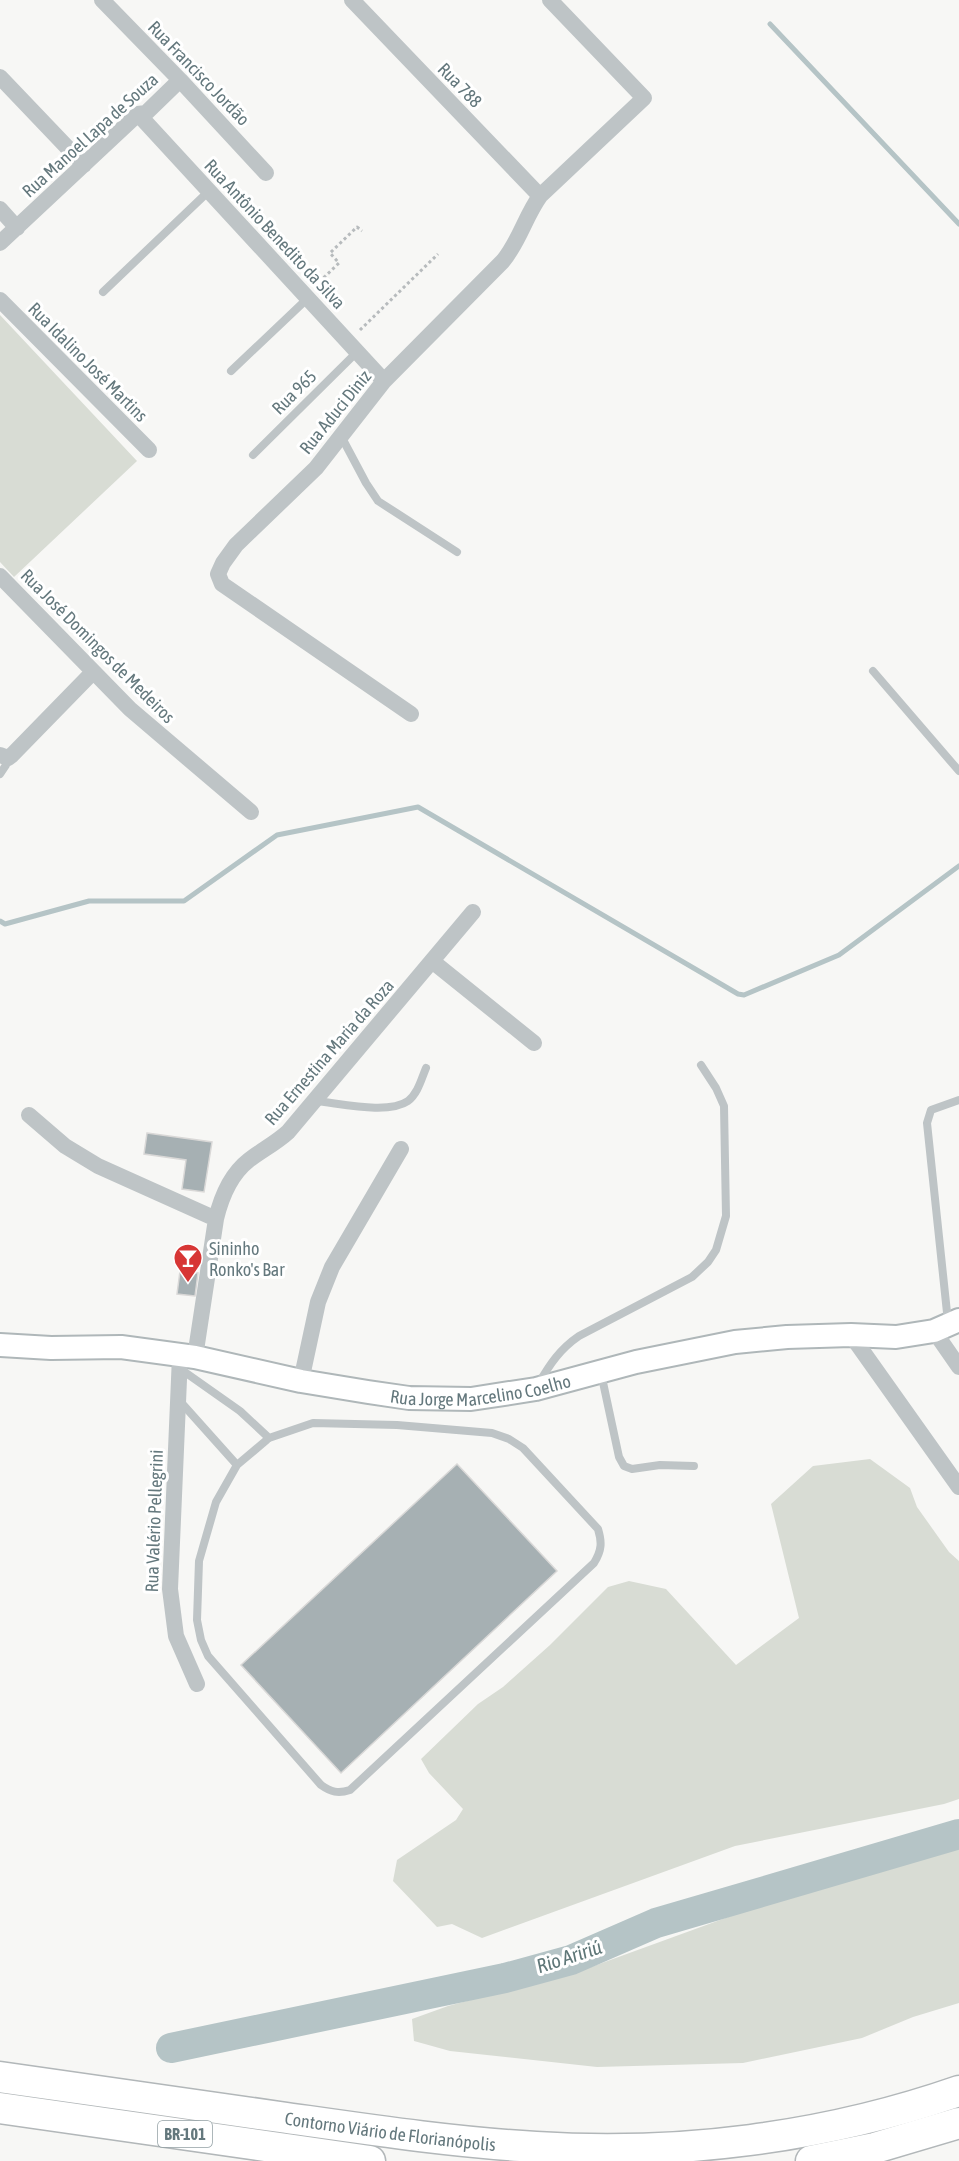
<svg xmlns="http://www.w3.org/2000/svg" width="959" height="2161" viewBox="0 0 959 2161" font-family="'Asap Condensed',sans-serif">
	<style>
		.green { fill: #d8dcd4 }
		.lines { fill: none; stroke-linecap: round; stroke-linejoin: round }
		.stream { stroke: #b5c4c6; stroke-width: 5 }
		.river { stroke: #b5c4c6; stroke-width: 30 }
		.building { fill: #a6b0b3; stroke: #d9d8d7; stroke-width: 1.5 }
		.secondary-casing { stroke: #afb7b9; stroke-width: 26 }
		.highway-casing { stroke: #b2b7b9; stroke-width: 33 }
		.path { stroke: #b7bbbd; stroke-width: 3; stroke-dasharray: 3 3; stroke-linecap: butt }
		.lane { stroke: #bec4c6; stroke-width: 8 }
		.street { stroke: #bec4c6; stroke-width: 16 }
		.secondary { stroke: #fff; stroke-width: 22 }
		.highway { stroke: #fff; stroke-width: 30 }
		.labels { text-anchor: middle; dominant-baseline: central; stroke-width: 6; stroke-linejoin: round; paint-order: stroke }
		.shield { fill: #fff; stroke: #92a0a4; stroke-width: 1.5 }
		.shield-label { font-size: 16px; font-weight: bold; fill: #64787d }
		.street-label { font-size: 18px; fill: #64787d; stroke: #fff }
		.poi-label { font-size: 18px; fill: #64787d; stroke: #fff; text-anchor: start }
		.water-label { font-size: 20px; font-style: italic; fill: #5f7778; stroke: #fff }
	</style>
	<rect width="100%" height="100%" fill="#f7f7f5"/>
	<path class="green" d="M0,315L137,461L14,577L0,562Z
		M870,1459L910,1488L917,1507L949,1552L959,1561V1799L944,1804L735,1846L482,1938L452,1924L437,1927L393,1881L397,1860L456,1820L463,1809L429,1773L421,1759L478,1704L503,1687L550,1645L608,1587L629,1581L666,1589L736,1665L799,1618L771,1504L813,1466Z
		M959,1842V2003L913,2017L862,2038L743,2063L597,2067L450,2051L414,2041L412,2019L448,2006L580,1971L742,1912Z"/>
	<g class="lines">
		<path class="stream" d="M770,24L959,224
			M0,921L5,924L89,901H184L277,835L418,807L738,994L744,995L839,955L959,866"/>
		<path class="river" d="M171,2048L505,1978L571,1960L656,1923L959,1834"/>
	</g>
	<path class="building" d="M147,1133L212,1142L204,1192L182,1189L186,1160L144,1154Z
		M180,1271L198,1273L195,1296L177,1294Z
		M457,1464L557,1571L341,1773L241,1665Z"/>
	<g class="lines">
		<g class="secondary-casing">
			<g id="secondary">
				<path id="s1" d="M0,1345L51,1348L121,1347L195,1357L301,1381L368,1392L409,1398L471,1399L536,1389L636,1362L735,1342L787,1337L851,1335L896,1337L934,1331L959,1320"/>
			</g>
		</g>
		<g class="highway-casing">
			<g id="highway">
				<path id="s2" d="M0,2077C93,2090 187,2104 280,2117C365,2129 450,2142 536,2147C679,2156 824,2138 959,2091"/>
				<path d="M0,2108L370,2161"/>
				<path d="M811,2161L875,2148L959,2123"/>
			</g>
		</g>
		<path class="path" d="M315,286L339,263L330,253L357,227L362,231
			M360,330L438,254"/>
		<path class="lane" d="M103,292L209,191
			M231,371L308,298
			M341,436L366,483L378,501L457,552
			M253,455L357,352
			M873,671L959,771
			M0,774L6,765L8,758
			M315,1101C339,1103 388,1115 408,1101C418,1093 421,1080 426,1068
			M948,1322L927,1123L931,1110L959,1100
			M179,1368L240,1411L269,1438
			M601,1373L619,1457L624,1466L632,1469L660,1465L694,1466
			M539,1383C550,1364 560,1349 579,1336L692,1277L708,1262L716,1250L726,1216L724,1106L716,1088L701,1065
			M178,1399L237,1465
			M313,1423L397,1425L492,1433L509,1439L523,1448L598,1529C602,1542 602,1550 594,1563L350,1790C338,1794 331,1792 321,1785L208,1656L201,1640L197,1620L199,1561L216,1502L237,1465L269,1438Z"/>
		<path class="street" d="M102,0L180,80L266,173
			M352,0L540,196
			M0,77L84,165
			M138,114L384,381
			M0,209L17,228
			M0,243L138,114L146,113L180,80
			M0,300L149,450
			M0,576L130,709L251,812
			M411,714L222,584L218,574L223,563L236,545L316,468L384,381L503,261C520,240 525,217 540,196L644,98L550,0
			M0,755L8,758L12,755L93,672
			M432,961L534,1043
			M29,1115L65,1146L98,1166L216,1219
			M934,1331L959,1367
			M851,1335L959,1487
			M180,1356L170,1589L176,1636L197,1684
			M195,1357L216,1219C221,1198 231,1174 249,1160C262,1150 276,1143 288,1132L473,912
			M301,1381L318,1302L332,1267L401,1149"/>
		<use href="#secondary" class="secondary"/>
		<use href="#highway" class="highway"/>
	</g>
	<defs>
		<g id="bar-pin" transform="scale(1.5)"><path d="M0 17L-7.5 6A9.5 9.5 0 1 1 7.5 6Z" fill="#d73635" stroke="#fff"/><path d="M-6-5H6L.8 .8V4.5H3.5V6h-7V4.5H-.8V.8Z" fill="#fff"/></g>
	</defs>
	<g fill-rule="evenodd">
		<use href="#bar-pin" x="188" y="1258"/>
	</g>
	<g class="labels">
		<rect class="shield" x="158" y="2121" width="54" height="26" rx="4.5"/>
		<g class="shield-label">
			<text x="185" y="2134">BR-101</text>
		</g>
		<g class="street-label">
			<text transform="translate(199 73) rotate(46)">Rua Francisco Jordão</text>
			<text transform="translate(460 85) rotate(46)">Rua 788</text>
			<text transform="translate(90 135) rotate(-42)">Rua Manoel Lapa de Souza</text>
			<text transform="translate(275 234) rotate(47)">Rua Antônio Benedito da Silva</text>
			<text transform="translate(88 362) rotate(45)">Rua Idalino José Martins</text>
			<text transform="translate(294 392) rotate(-45)">Rua 965</text>
			<text transform="translate(335 412) rotate(-51)">Rua Aduci Diniz</text>
			<text transform="translate(98 646) rotate(45)">Rua José Domingos de Medeiros</text>
			<text transform="translate(329 1052) rotate(-49)">Rua Ernestina Maria da Roza</text>
			<text stroke="none"><textPath href="#s1" startOffset="486">Rua Jorge Marcelino Coelho</textPath></text>
			<text transform="translate(154 1521) rotate(-88)">Rua Valério Pellegrini</text>
			<text stroke="none"><textPath href="#s2" startOffset="394">Contorno Viário de Florianópolis</textPath></text>
		</g>
		<g class="poi-label">
			<text x="209" y="1248">Sininho<tspan x="209" dy="21">Ronko's Bar</tspan></text>
		</g>
		<g class="water-label">
			<text transform="translate(569 1956) rotate(-18)">Rio Aririú</text>
		</g>
	</g>
</svg>
